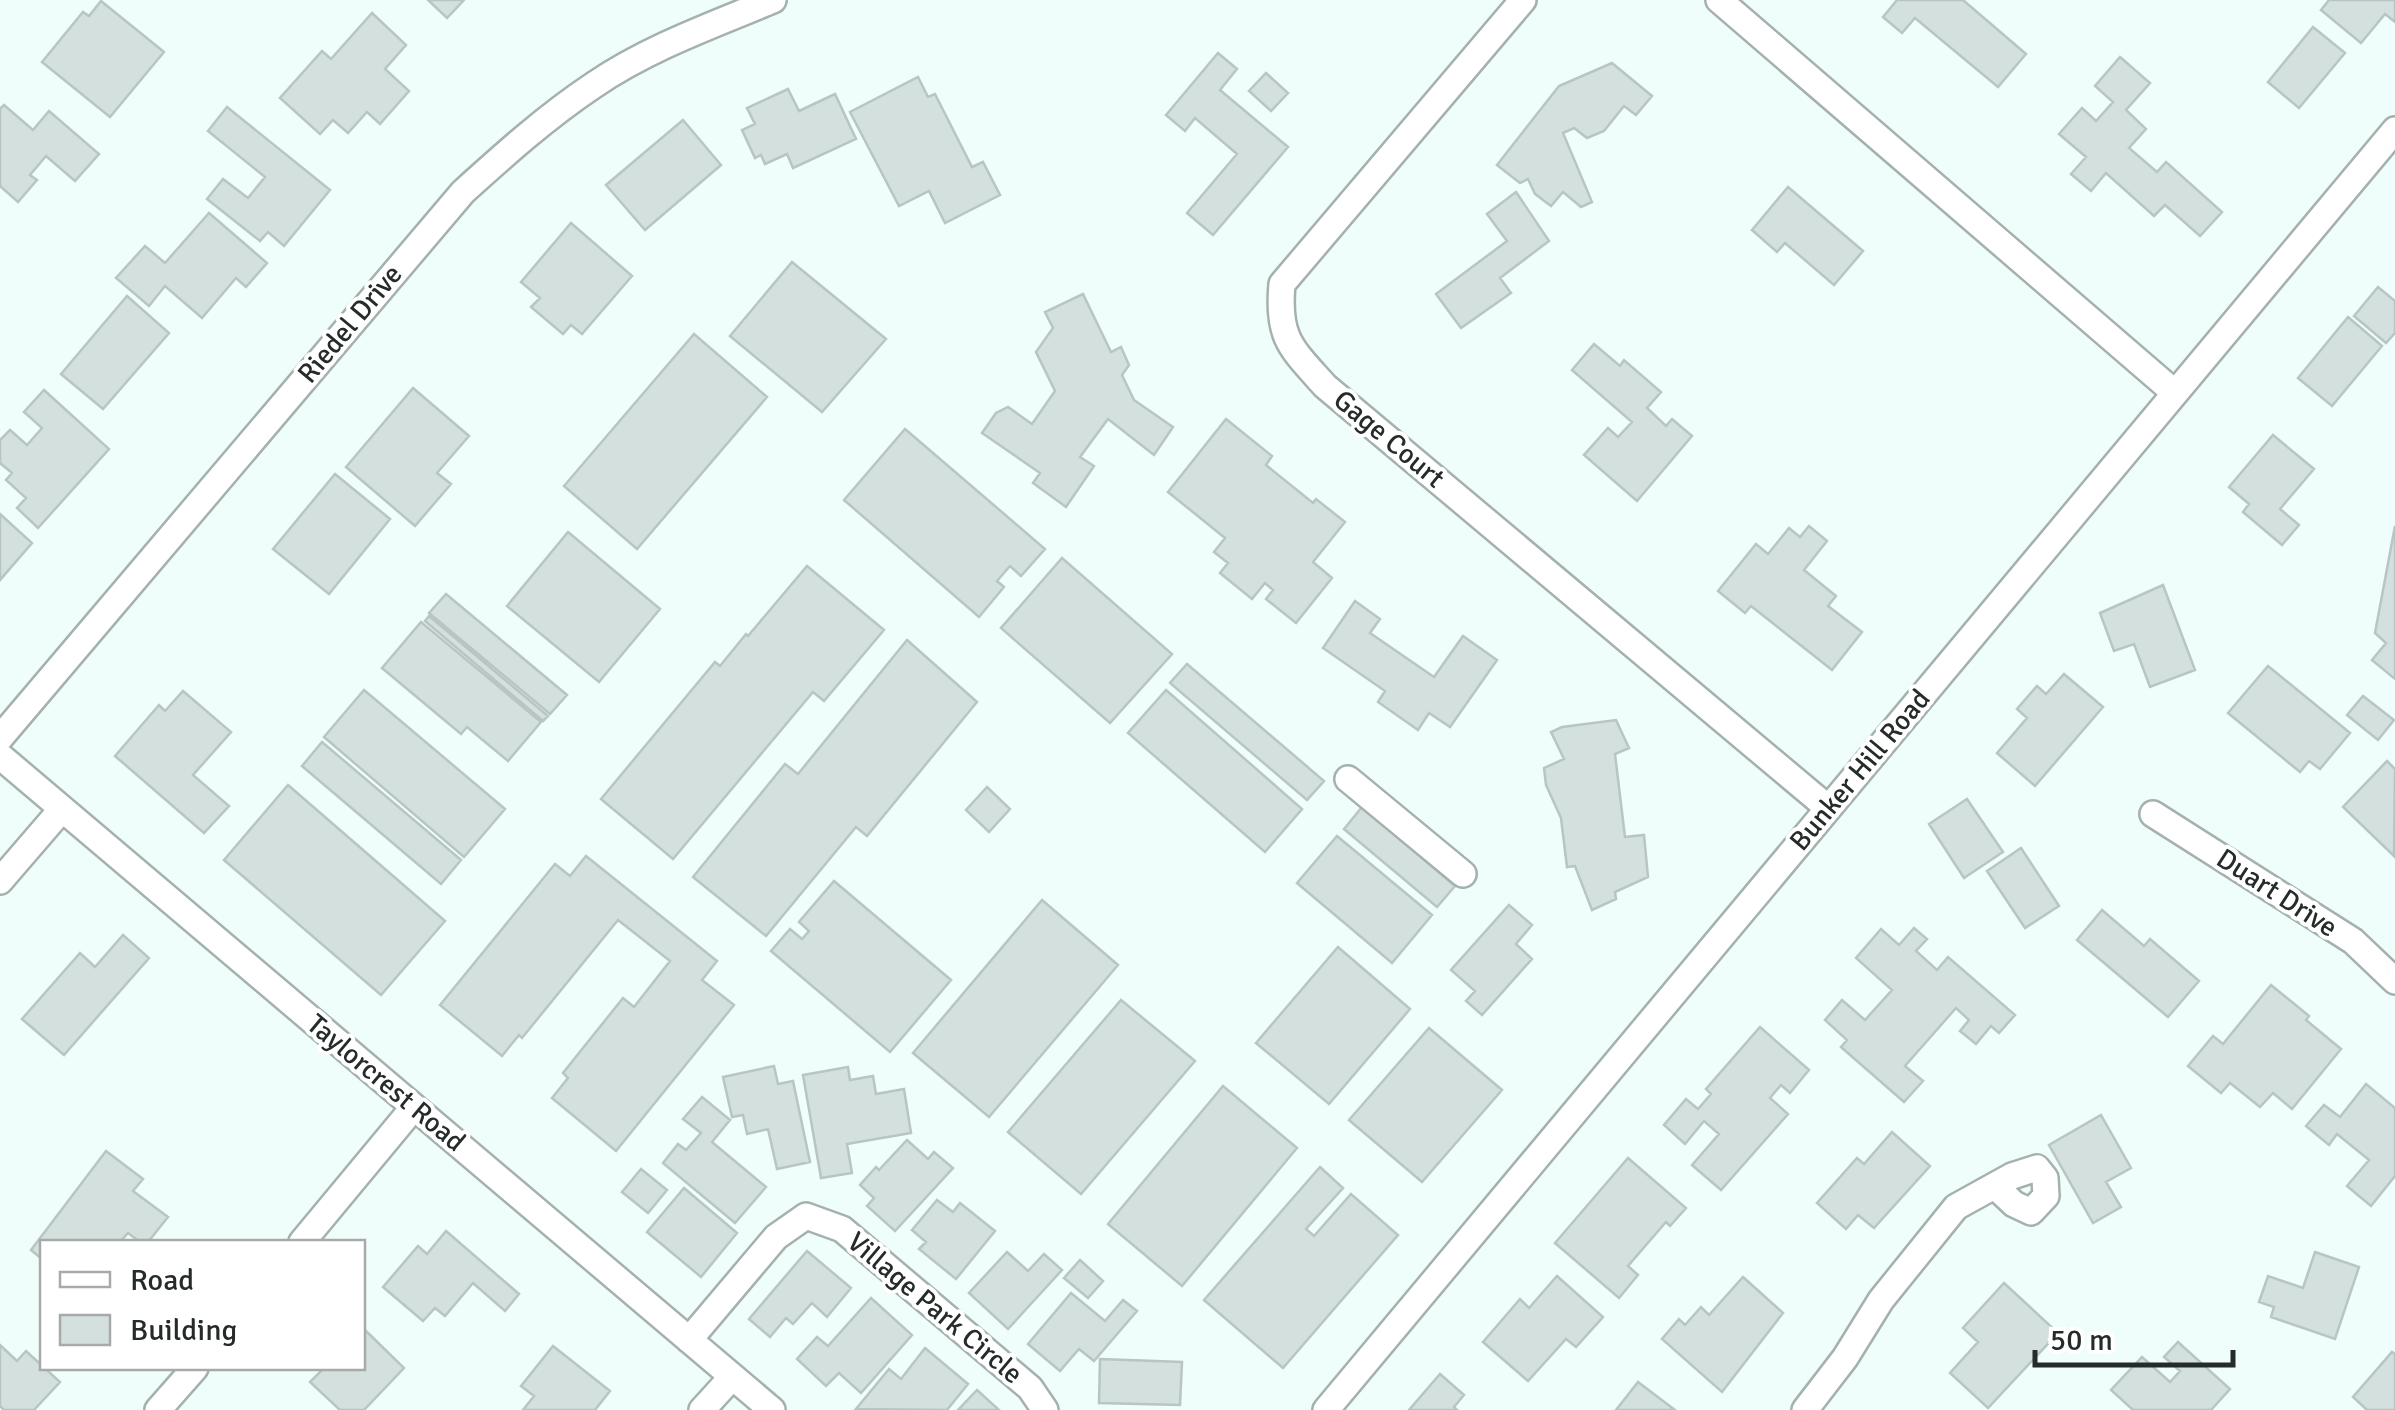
<svg xmlns="http://www.w3.org/2000/svg" width="2395" height="1410" viewBox="0 0 2395 1410" font-family="Signika,sans-serif">
	<style>
		.building { fill: #d3e0de; stroke: #b8c5c3; stroke-width: 2.5 }
		.lines { fill: none; stroke-linecap: round; stroke-linejoin: round }
		.minor-casing { stroke: #a4b1af; stroke-width: 30 }
		.minor { stroke: #fff; stroke-width: 25 }
		.labels { text-anchor: middle; dominant-baseline: central; stroke-width: 8; stroke-linejoin: round; paint-order: stroke }
		.street-label { font-size: 28px; fill: #252a2a; stroke: #fff }
	</style>
	<rect width="100%" height="100%" fill="#effdfb"/>
	<path class="building" d="M428,0H464L447,18Z
		M1897,0H1963L2026,54L1998,87L1915,18L1902,33L1883,17Z
		M2329,0H2395V22L2385,14L2361,43L2321,10Z
		M101,1L164,52L110,117L42,62L83,12L89,16Z
		M372,13L406,45L385,69L409,91L380,124L367,112L348,133L333,120L320,134L280,98L322,51L331,59Z
		M2313,27L2345,53L2299,108L2268,82Z
		M1218,53L1237,69L1220,90L1288,147L1213,235L1187,213L1237,154L1195,118L1185,131L1166,115Z
		M2120,57L2150,83L2126,110L2146,129L2129,148L2157,172L2166,162L2222,212L2200,236L2165,205L2154,216L2106,173L2091,191L2071,174L2086,157L2059,134L2082,108L2096,121L2113,102L2095,86Z
		M1612,63L1652,96L1636,115L1624,106L1604,131L1587,138L1574,128L1563,133L1592,202L1581,207L1563,192L1551,206L1535,194L1528,179L1520,183L1497,165L1559,86Z
		M1266,73L1288,93L1271,111L1249,91Z
		M918,77L928,97L935,94L972,167L983,162L1000,195L945,223L929,191L899,206L850,112Z
		M788,89L799,111L835,94L856,139L793,168L787,154L765,164L761,155L755,158L742,130L755,124L747,108Z
		M4,105L33,130L49,111L99,154L75,181L46,156L30,175L37,180L18,202L0,186V109Z
		M227,107L330,190L284,246L268,232L260,241L207,199L223,179L248,198L265,177L208,131Z
		M683,120L721,165L645,230L606,185Z
		M1788,187L1863,251L1834,285L1785,243L1777,252L1752,230Z
		M1516,192L1549,241L1500,278L1511,293L1461,328L1436,294L1507,241L1487,214Z
		M209,213L267,263L246,287L236,278L202,318L165,286L149,306L116,278L145,246L165,263Z
		M571,223L632,276L582,334L571,325L563,334L531,307L540,298L521,282Z
		M792,262L886,339L822,412L730,336Z
		M2378,287L2395,301V333L2386,343L2354,316Z
		M1083,294L1111,352L1121,347L1129,365L1122,375L1134,400L1173,427L1154,455L1108,419L1080,457L1094,466L1066,507L1033,483L1040,473L982,433L996,413L1008,407L1032,424L1055,391L1036,352L1053,328L1045,312Z
		M127,296L169,333L103,409L61,374Z
		M2348,317L2382,346L2332,406L2298,378Z
		M694,334L767,397L637,549L564,486Z
		M1594,344L1620,366L1624,360L1661,392L1647,408L1666,426L1672,419L1692,436L1637,501L1584,455L1608,428L1618,437L1632,422L1572,370Z
		M413,388L469,436L437,473L451,484L415,526L346,467Z
		M44,390L109,449L38,528L17,508L26,498L6,480L12,473L0,463V440L10,430L27,445L42,428L24,412Z
		M1226,419L1272,456L1266,465L1313,503L1316,499L1345,522L1313,562L1332,578L1296,623L1266,599L1273,590L1265,583L1252,599L1220,573L1228,563L1214,552L1225,538L1168,492Z
		M905,429L1045,549L1021,576L1010,566L997,581L1004,587L979,617L844,500Z
		M2273,435L2314,469L2280,509L2299,525L2282,545L2243,512L2249,504L2229,487Z
		M335,474L390,519L329,594L273,549Z
		M0,514L32,543L0,580Z
		M1809,526L1827,541L1804,570L1836,596L1828,606L1862,632L1832,670L1751,606L1745,613L1718,591L1756,544L1768,554L1789,528L1800,537Z
		M2395,526V679L2372,660L2386,643L2375,633Z
		M568,532L660,609L599,682L507,606Z
		M1062,558L1172,654L1110,723L1001,628Z
		M807,566L884,630L824,701L813,692L673,859L601,799L715,662L720,666L746,634L748,636Z
		M2163,585L2195,670L2150,687L2134,644L2114,651L2100,613Z
		M446,594L567,695L550,714L429,613Z
		M1355,601L1380,619L1370,633L1434,677L1463,636L1497,660L1450,727L1429,713L1418,730L1378,702L1385,691L1323,648Z
		M429,616L548,716L543,721L425,621Z
		M421,622L541,722L508,761L467,727L461,734L382,668Z
		M907,640L977,702L867,836L856,827L766,936L693,877L785,764L798,774Z
		M1187,664L1324,781L1307,800L1170,683Z
		M2268,666L2350,733L2320,769L2309,761L2300,772L2228,713Z
		M2064,674L2103,707L2035,786L1997,753L2027,718L2017,709L2037,686L2046,694Z
		M364,690L505,809L464,857L324,737Z
		M1166,690L1302,809L1265,852L1128,733Z
		M183,691L231,732L193,775L229,806L204,833L115,756L159,705L165,711Z
		M2363,696L2394,720L2378,740L2347,715Z
		M1616,720L1629,748L1615,754L1625,837L1644,835L1648,877L1615,892L1616,899L1592,910L1575,866L1567,867L1561,818L1546,785L1544,768L1564,759L1551,732L1562,727Z
		M322,742L461,860L441,884L302,766Z
		M2387,761L2395,769L2394,856L2343,807Z
		M288,785L445,921L381,995L224,860Z
		M987,787L1010,809L989,832L966,810Z
		M1967,799L2003,852L1964,878L1929,824Z
		M1362,807L1455,886L1437,907L1344,829Z
		M1337,836L1432,915L1392,963L1297,883Z
		M2021,848L2059,906L2025,928L1987,871Z
		M586,856L717,961L702,980L734,1005L616,1151L552,1098L568,1078L563,1073L623,998L634,1007L670,961L618,920L522,1038L519,1035L502,1056L440,1005L555,864L570,876Z
		M834,881L951,980L890,1052L771,951L790,929L802,939L809,931L799,922Z
		M1042,900L1118,965L989,1117L913,1053Z
		M1509,905L1532,925L1516,944L1532,959L1482,1015L1466,1001L1475,991L1451,970Z
		M2102,910L2144,946L2150,939L2199,981L2168,1017L2077,940Z
		M1914,928L1927,939L1916,951L1937,970L1948,957L2015,1015L1999,1033L1991,1026L1976,1044L1960,1031L1969,1020L1956,1008L1905,1066L1923,1081L1904,1102L1841,1047L1847,1040L1825,1020L1842,1000L1865,1020L1892,990L1856,958L1881,929L1899,945Z
		M123,935L149,958L64,1055L22,1019L80,953L95,967Z
		M1338,947L1410,1009L1329,1104L1256,1043Z
		M2271,985L2309,1016L2306,1020L2341,1049L2292,1109L2273,1093L2260,1107L2230,1083L2221,1093L2188,1066L2213,1036L2223,1044Z
		M1121,1000L1195,1061L1081,1194L1008,1132Z
		M1760,1027L1809,1070L1790,1093L1781,1085L1770,1098L1788,1114L1721,1190L1692,1165L1719,1134L1704,1121L1685,1144L1664,1125L1686,1099L1698,1109L1711,1094L1706,1089Z
		M1429,1028L1502,1090L1422,1182L1349,1120Z
		M774,1066L778,1084L793,1081L810,1162L777,1169L768,1129L747,1134L743,1115L732,1117L723,1077Z
		M848,1067L850,1080L873,1076L876,1094L904,1089L911,1133L847,1144L852,1173L821,1178L803,1075Z
		M2366,1084L2395,1108V1176L2371,1206L2347,1186L2369,1160L2337,1134L2329,1145L2306,1126L2324,1105L2340,1117Z
		M1223,1086L1297,1148L1182,1286L1108,1224Z
		M702,1097L730,1120L712,1142L766,1187L735,1223L663,1163L678,1144L686,1150L701,1133L683,1119Z
		M2101,1115L2131,1168L2106,1182L2121,1207L2093,1223L2049,1145Z
		M1892,1132L1930,1166L1874,1228L1858,1215L1846,1229L1817,1203L1857,1158L1864,1164Z
		M907,1140L928,1159L934,1152L953,1168L895,1231L867,1206L874,1198L860,1185L876,1167L879,1170Z
		M106,1151L143,1179L133,1191L168,1217L148,1242H140L128,1233L120,1242H42V1259L31,1250Z
		M1628,1158L1686,1208L1670,1226L1666,1222L1628,1266L1638,1275L1619,1298L1555,1243Z
		M1320,1167L1343,1188L1306,1229L1314,1236L1351,1194L1398,1235L1283,1368L1204,1300Z
		M641,1169L667,1190L648,1213L622,1192Z
		M684,1188L737,1233L701,1277L647,1232Z
		M937,1200L953,1212L960,1203L995,1231L956,1279L919,1249L926,1242L912,1230Z
		M446,1231L519,1294L505,1311L473,1283L445,1316L435,1308L423,1321L383,1287L418,1246L427,1254Z
		M807,1251L851,1288L827,1317L812,1303L793,1324L786,1318L770,1337L749,1319Z
		M1007,1252L1028,1271L1044,1254L1062,1270L1008,1329L969,1293Z
		M2315,1252L2359,1267L2335,1339L2271,1317L2274,1307L2259,1302L2268,1276L2303,1288Z
		M1080,1260L1103,1281L1088,1298L1064,1278Z
		M1557,1276L1603,1317L1576,1347L1566,1339L1528,1381L1483,1342L1520,1299L1529,1308Z
		M1743,1277L1783,1313L1722,1392L1662,1339L1679,1319L1685,1325L1701,1307L1709,1315Z
		M2004,1283L2058,1333L1988,1408L1950,1373L1978,1342L1963,1328Z
		M1071,1293L1105,1321L1123,1300L1137,1311L1094,1361L1079,1349L1060,1371L1028,1344Z
		M871,1298L912,1335L861,1393L839,1373L826,1386L797,1359L817,1337L828,1346Z
		M363,1328L404,1368L364,1410H340L310,1382L324,1368H362Z
		M2178,1342L2230,1389L2211,1410H2133L2111,1390L2142,1357L2170,1382L2180,1371L2164,1357Z
		M0,1345L17,1361L26,1351L60,1382L34,1410H4L0,1406Z
		M553,1346L610,1391L595,1410H523L534,1396L521,1386Z
		M925,1348L968,1384L947,1410L856,1409L889,1369L901,1379Z
		M2392,1352L2395,1354V1410H2367L2353,1397Z
		M1100,1359L1182,1362L1180,1405L1099,1403Z
		M1440,1374L1464,1395L1454,1407L1457,1410H1409Z
		M1638,1382L1675,1410H1616Z
		M977,1390L999,1410H958Z"/>
	<g class="lines">
		<g class="minor-casing">
			<path id="minor" d="M1523,0L1282,284C1277,338 1291,348 1325,386L1828,808
				M1719,0L2175,393
				M0,738L463,192C505,154 546,117 594,85C648,48 713,25 773,0
				M0,756L772,1410
				M1348,779L1463,874
				M2153,814L2353,941L2395,981
				M0,881L62,809
				M302,1242L414,1107
				M689,1340L776,1237L806,1216L842,1229L1030,1388L1045,1410
				M158,1410L195,1368
				M702,1410L732,1377
				M1326,1410L2395,130
				M1805,1410L1845,1358L1881,1300L1956,1207L2012,1176L2037,1168L2045,1178L2046,1196L2031,1212L2014,1204L1995,1186"/>
		</g>
		<use href="#minor" class="minor"/>
	</g>
	<g class="labels">
		<g class="street-label">
			<text transform="translate(350 324) rotate(-50)">Riedel Drive</text>
			<text transform="translate(1389 439) rotate(40)">Gage Court</text>
			<text transform="translate(1860 770) rotate(-50)">Bunker Hill Road</text>
			<text transform="translate(2277 893) rotate(33)">Duart Drive</text>
			<text transform="translate(386 1083) rotate(40)">Taylorcrest Road</text>
			<text transform="translate(935 1308) rotate(40)">Village Park Circle</text>
		</g>
	</g>
	<rect x="40" y="1240" width="325" height="130" fill="#ffffff" stroke="#a8aaaa" stroke-width="2.5"/>
	<rect x="60" y="1272" width="50" height="15" fill="#ffffff" stroke="#a8aaaa" stroke-width="2.5"/>
	<text x="130" y="1290" font-size="30" fill="#252a2a">Road</text>
	<rect x="60" y="1315" width="50" height="30" fill="#d3e0de" stroke="#a8aaaa" stroke-width="2.5"/>
	<text x="130" y="1340" font-size="30" fill="#252a2a">Building</text>
	<path d="M2035 1350v15h198v-15" fill="none" stroke="#252a2a" stroke-width="5"/>
	<text x="2050" y="1350" font-size="30" fill="#252a2a" stroke="#ffffff" stroke-width="8" paint-order="stroke">50 m</text>
</svg>
